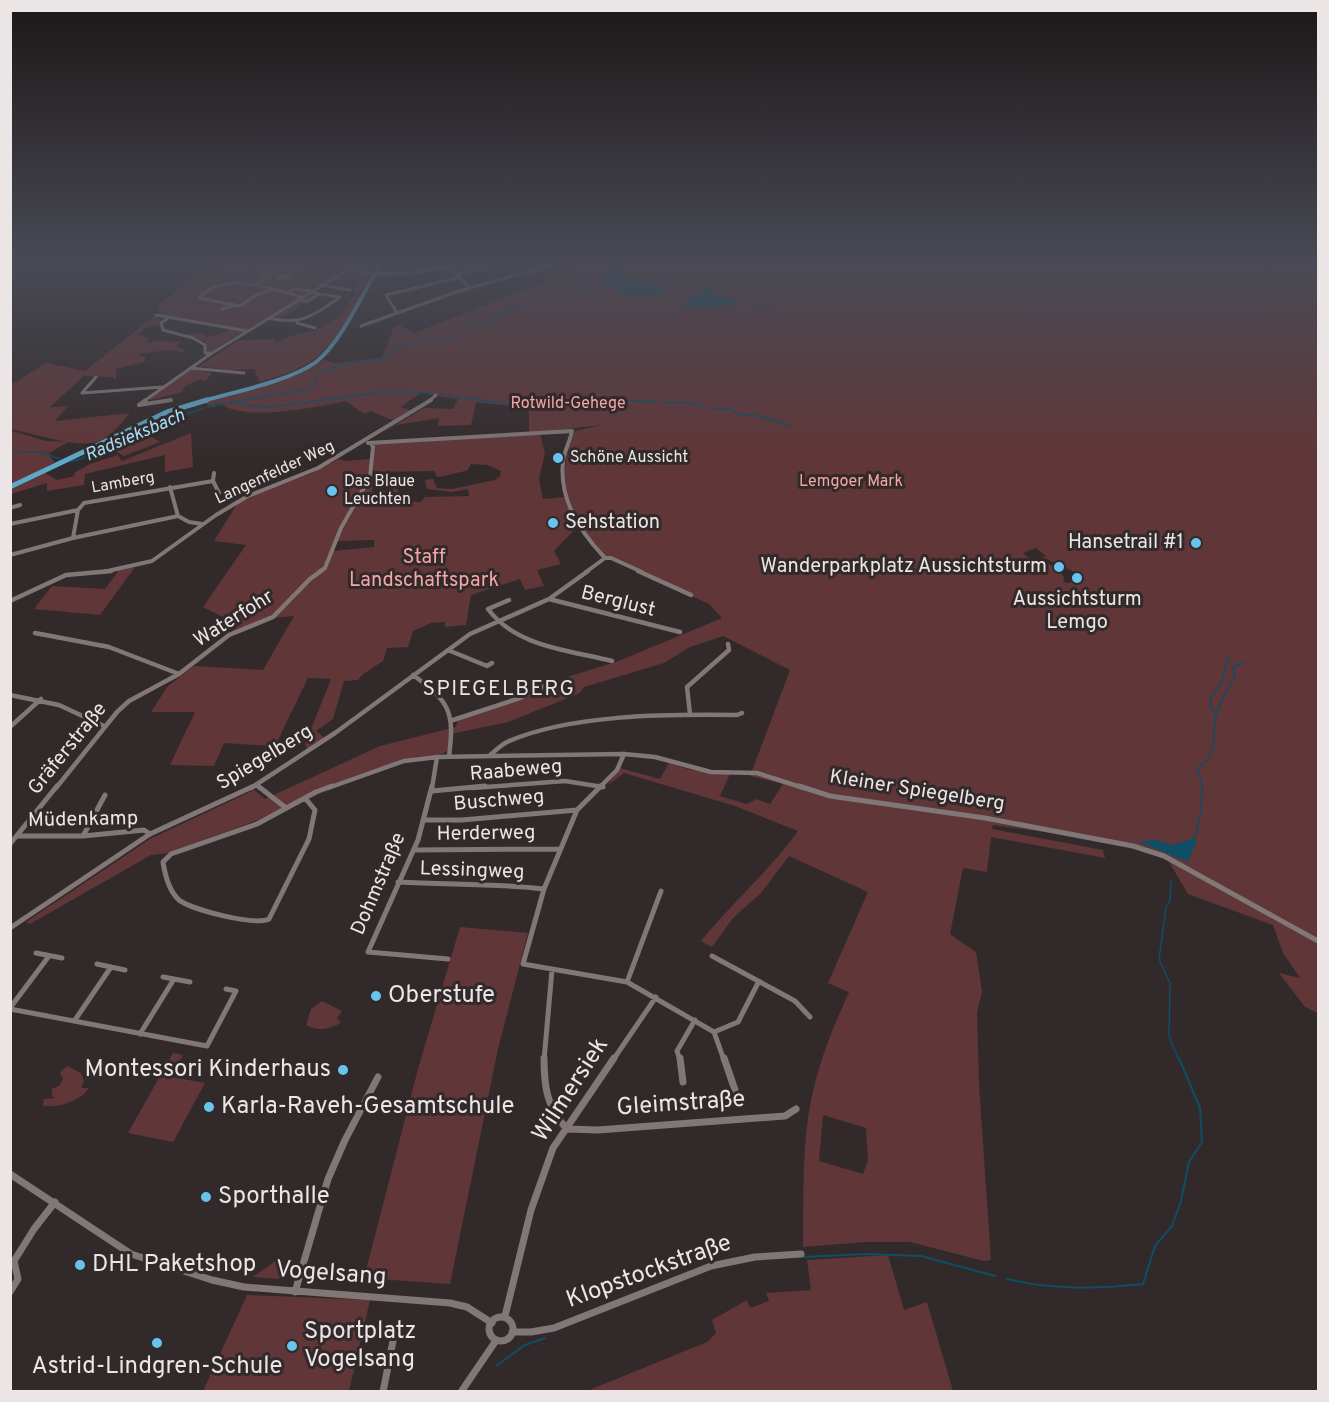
<svg xmlns="http://www.w3.org/2000/svg" width="1329" height="1402" viewBox="0 0 1329 1402" font-family="Overpass,sans-serif">
	<style>
		.green { fill: #603638; fill-rule: evenodd }
		.water { fill: #0e4e66 }
		.lines { fill: none; stroke-linecap: round; stroke-linejoin: round }
		.stream-far1 { stroke: #0e4e66; stroke-width: 1.5 }
		.stream { stroke: #0e4e66; stroke-width: 2 }
		.street-far4 { stroke: #817777; stroke-width: 3 }
		.street-far3 { stroke: #817777; stroke-width: 4 }
		.street-far2 { stroke: #817777; stroke-width: 4.5 }
		.street-far1 { stroke: #817777; stroke-width: 5 }
		.street { stroke: #817777; stroke-width: 7 }
		.secondary { stroke: #817777; stroke-width: 4 }
		.primary-far1 { stroke: #5fa8c8; stroke-width: 4 }
		.primary { stroke: #5fa8c8; stroke-width: 5 }
		.poi-dot { fill: #66c4ef; stroke: #322a2a; stroke-width: 2 }
		.labels { text-anchor: middle; dominant-baseline: central; stroke-width: 6; stroke-linejoin: round; paint-order: stroke }
		.far-park-label { font-size: 16px; fill: #f6a5a8; stroke: #322a2a }
		.far-poi-label { font-size: 16px; fill: #ebe5e5; stroke: #322a2a; text-anchor: start }
		.far-street-label { font-size: 16px; fill: #ebe5e5; stroke: #322a2a }
		.far-water-label { font-size: 18px; font-style: italic; fill: #a5e0fd; stroke: #322a2a }
		.poi-label { font-size: 20px; fill: #ebe5e5; stroke: #322a2a; text-anchor: end }
		.park-label { font-size: 20px; fill: #f6a5a8; stroke: #322a2a }
		.street-label { font-size: 20px; fill: #ebe5e5; stroke: #322a2a }
		.neighbourhood-label { font-size: 21px; letter-spacing: 1.5px; fill: #ebe5e5; stroke: #322a2a }
		.near-poi-label { font-size: 24px; fill: #ebe5e5; stroke: #322a2a; text-anchor: start }
		.near-street-label { font-size: 24px; fill: #ebe5e5; stroke: #322a2a }
	</style>
	<rect width="100%" height="100%" fill="#322a2a"/>
	<path class="green" d="M210,265L214,266L212,269L224,265H318L309,270L315,272L325,266L324,269L332,267L330,269L334,270L348,265L345,267L346,270L370,274L360,292L355,294V284L360,280H335L312,292L319,294L306,304L297,305L301,306L277,321L265,318L209,352L207,351L206,342L186,334L201,333L206,337C215,336 224,334 230,328L158,315L159,304L194,278L210,270L198,274Z
		M580,265H1318V1013L1305,1007L1279,973L1300,978L1283,953L1273,925L1188,894L1165,855L1133,844L993,825L992,829L1103,850L1105,858L991,837L987,872L963,868L950,934L976,952L982,992L977,1012L979,1085L991,1260L984,1261L910,1242H865L803,1247C804,1195 801,1138 814,1087C822,1054 835,1023 849,992L828,983L868,892L789,856L761,893L733,918L712,947L701,941C732,903 769,871 798,831L735,806L624,773L607,786L620,768L660,779L669,763L688,769L730,774L720,796L746,804L757,799L770,804L783,784L750,776L790,670L723,636L690,647L664,663L584,687L580,693L508,722L451,734L448,750L443,754L415,757L378,768L324,787L258,820L168,853L151,855L30,924L26,922L150,839L254,790L265,799L380,746L456,727L458,720L520,700L570,676L616,662L722,618L709,604L604,555L579,525L554,551L561,564L537,570L544,586L525,590L520,579L471,595L466,625L445,627V622L431,623L413,631L408,647L387,648L383,661L362,675L358,680L344,681L333,719L316,731L325,738L307,749L305,744L331,679L308,678L275,746L224,743L214,766L170,765L195,712H151L167,687L194,666L263,670L294,616L272,618L292,601L310,580L328,567L333,551L374,547V540L337,541L371,478L374,477L372,491L376,493L387,491L391,485H395L399,492L405,495L402,501L421,502L425,497L469,496L468,489L452,492L427,489L425,480L433,479L437,488L452,489L495,480L500,476L501,471L487,465L471,464L467,471C456,472 449,476 437,477L434,471L375,472L373,469L374,444L540,434L545,453L539,479L543,499L564,497L580,525L581,522C560,489 561,466 575,431L603,425L529,433V408L476,402L471,425L438,426L439,418L396,425L380,434L424,408L453,409L458,399L420,393L401,407L412,411L394,421L371,411L364,414L346,401C322,406 240,423 221,403L209,406L205,402L297,375L324,360L335,363L382,358L394,327L399,325L414,333L550,280V277ZM706,288L737,302L738,304L702,308L681,306ZM1036,548L1046,556L1042,557L1075,572L1085,580L1066,583L1063,580L1064,577L1057,569L1039,558L1032,560L1023,553ZM823,1115L866,1128L868,1160L863,1174L819,1161Z
		M353,297H362C325,350 327,363 260,382L254,369L229,370L199,366L239,340L275,339V342L270,344C283,341 300,330 313,332L342,314Z
		M154,316H159L157,319L162,320L159,326L147,327L138,334L150,339L146,341L149,343C158,338 169,343 180,341L181,342L176,346L185,350L182,352L168,350L139,354V356H145V362L116,369V380L113,377L84,376L50,407L68,406L55,421L130,413C122,422 113,434 102,440C82,451 35,433 13,430L12,431L46,441L68,442L48,454L55,462L11,485V385L46,363L85,371Z
		M190,369L212,373L205,381L200,379L185,386L182,392L151,400L149,398Z
		M191,433L193,467L165,472V455L85,474L84,485L47,491V483L11,494V490L45,473L57,480L75,476L74,473L90,464L118,455L122,461Z
		M147,434L160,442L124,456L110,448Z
		M339,459L345,461L370,459L369,478L323,569L276,614L228,635L239,625L203,607L246,545L214,541L237,504L269,488L310,474Z
		M135,567L100,615L34,609L52,586L105,589L119,570Z
		M460,927L528,933L498,1049L450,1284L364,1278L418,1069Z
		M322,1001L342,1011L337,1018L341,1023C329,1029 319,1032 306,1025L311,1009Z
		M173,1053L183,1055L172,1077L205,1083L173,1142L128,1133Z
		M67,1066L81,1073L84,1081L81,1088H89C81,1101 58,1108 43,1106L44,1099L55,1098L52,1096V1089L59,1086L63,1079L60,1072Z
		M888,1255L904,1310L927,1302L953,1391H587L707,1342L716,1333L712,1320L747,1300L750,1308L769,1301L766,1293L811,1290L807,1260Z
		M281,1257L285,1265L280,1279L253,1277Z
		M247,1295L370,1300L349,1391H203Z"/>
	<path class="water" d="M613,268L622,270L620,273L628,277L663,286L668,290C640,302 623,298 600,280L602,274Z
		M706,288L737,303L738,304L702,308L681,307L692,295Z
		M1194,838L1197,840L1188,862L1139,842L1155,840L1173,845Z"/>
	<g class="lines">
		<path class="stream-far1" d="M749,310H772
			M510,311L505,308L536,303V299L548,298L550,295H572L580,288H592L587,278L592,277
			M432,341L454,337L471,325L492,322L490,319L498,315L495,313L509,312
			M318,372L349,363L384,359C394,347 411,339 428,341
			M279,394L310,389L316,383L315,376
			M441,394L519,406L626,400L656,402
			M235,402L253,406L271,407L383,392L429,393
			M663,402L700,404L705,408
			M208,407L276,394
			M712,409H731L737,414L766,417L790,427
			M23,452H41L60,459
			M10,454L19,453
			M68,462L78,460L140,432L203,408
			M1216,715L1210,707L1211,697L1222,683L1229,655
			M1193,839C1200,826 1202,802 1202,786C1202,779 1197,775 1198,768C1221,750 1210,740 1216,716C1219,702 1229,688 1235,676L1232,667L1245,663
			M1171,881L1170,900L1166,907L1159,959L1170,983L1169,1036L1179,1060"/>
		<path class="stream" d="M803,1257L865,1254L921,1256L995,1276
			M1007,1279C1052,1290 1097,1289 1143,1284L1155,1246L1172,1226L1181,1201L1189,1162L1202,1142L1200,1108L1179,1058
			M496,1366L525,1345L545,1338"/>
		<path class="street-far4" d="M448,267L470,288
			M348,268L354,267L356,270L375,274
			M258,274H271
			M281,275L291,278H278Z
			M456,275L492,265
			M255,285L271,274L281,275
			M321,285L350,290
			M272,290L256,295L240,306L199,298C225,270 270,289 302,297
			M286,293L296,289L311,291
			M298,300L308,301L319,294L310,292
			M222,309L235,305
			M397,313L386,295L461,277
			M156,315L247,331
			M168,318L161,323L163,330L193,338L205,345V353H210
			M269,318C302,326 314,315 340,297L319,294
			M297,323L315,328
			M361,326L459,291L553,265
			M190,368L244,373
			M96,377L82,393L162,387
			M144,401L212,353L348,270
			M166,401L171,400
			M429,401L436,395"/>
		<path class="street-far3" d="M139,405L146,400
			M139,405L171,400
			M368,443L572,431C570,442 564,451 563,462C559,499 581,533 605,558
			M214,473L213,481L219,493
			M170,487L178,516L189,522L202,524
			M10,508L20,505
			M10,524L78,510
			M73,538L78,510L84,503L213,481
			M10,555L73,538L178,516
			M103,572L152,561L216,515L248,496L318,468L431,400
			M319,572L325,568L341,528L370,477L373,447L371,443
			M586,572L605,558H611L642,572"/>
		<path class="street-far2" d="M638,571L691,595
			M549,599L680,632
			M509,600L488,609C516,647 569,650 612,661
			M10,601L66,575L111,571
			M35,633L109,647L179,674
			M448,650L487,666L492,663
			M413,675C449,701 455,711 449,756
			M10,695L59,705L104,726
			M690,714L687,687L729,650L728,644
			M453,720L520,698L549,683
			M10,727L41,699
			M489,756C495,751 501,745 507,742C570,714 669,714 737,715L742,713
			M257,785L260,788
			M56,788L117,712L129,701L179,674L229,635L273,617L310,579L321,571
			M251,788L335,733L470,634L549,599L588,571
			M328,788L404,761L437,757L624,754L655,757L711,772L757,773L804,788
			M432,788L437,757
			M472,788L565,781L603,787
			M599,788L617,770L624,754"/>
		<path class="street-far1" d="M258,786L286,808
			M432,786L418,840L368,952L448,959
			M600,786L603,787
			M601,786L577,810L544,889L523,964L627,982L714,1032L724,1060
			M799,786L830,796L985,818L1133,846L1164,856L1318,941
			M432,791L485,786
			M305,798L315,810L309,839L269,919C255,926 192,910 179,900C169,891 165,875 163,862L171,854L257,824L316,792L332,786
			M424,820H462L577,810
			M17,836H83L144,830L150,834
			M83,836L105,795
			M10,844L57,786
			M414,850L560,849
			M398,882C447,885 495,883 544,889
			M10,928L150,834L254,786
			M36,953L62,958
			M712,956L795,1001L810,1017
			M97,964L125,970
			M163,977L190,982
			M627,982L661,891
			M10,1008L49,956
			M10,1009L207,1046L236,991L226,989
			M75,1020L111,967
			M714,1032L738,1022L759,981
			M140,1034L174,979
			M544,1060L552,970
			M613,1060L656,997
			M680,1060L677,1051L695,1020"/>
		<path class="street" d="M544,1058C544,1087 547,1108 567,1129
			M680,1058L683,1082
			M724,1058L735,1090
			M567,1129L598,1130L785,1116L796,1109
			M10,1174L131,1254L212,1280L244,1287L450,1303L467,1307L492,1323
			M10,1292L18,1279L14,1261L34,1229L55,1202
			M295,1292L328,1179L345,1140L378,1077
			M505,1316L531,1210L553,1148L614,1058
			M489 1329a12 12 0 1 1 24 0a12 12 0 1 1-24 0Z
			M512,1332H531L554,1328L711,1266L755,1257L801,1254
			M383,1392L393,1341
			M461,1392L495,1342"/>
		<path class="secondary" d="M375,274L411,273L458,265"/>
		<path class="primary-far1" d="M202,401C234,392 290,381 316,362C340,344 364,291 380,265"/>
		<path class="primary" d="M10,487L167,412L207,400"/>
	</g>
	<linearGradient id="sky" x2="0" y2="1"><stop stop-color="#1c1717"/><stop offset="0.57" stop-color="#494a55"/><stop offset="1" stop-color="#494a55" stop-opacity="0"/></linearGradient>
	<rect width="1329" height="461" fill="url(#sky)"/>
	<g class="poi-dot">
		<circle cx="558" cy="458" r="6"/>
		<circle cx="332" cy="491" r="6"/>
		<circle cx="553" cy="523" r="6"/>
		<circle cx="1196" cy="543" r="6"/>
		<circle cx="1059" cy="567" r="6"/>
		<circle cx="1077" cy="578" r="6"/>
		<circle cx="376" cy="996" r="6"/>
		<circle cx="343" cy="1070" r="6"/>
		<circle cx="209" cy="1107" r="6"/>
		<circle cx="206" cy="1197" r="6"/>
		<circle cx="80" cy="1265" r="6"/>
		<circle cx="157" cy="1343" r="6"/>
		<circle cx="292" cy="1346" r="6"/>
	</g>
	<g class="labels">
		<g class="far-park-label">
			<text x="568" y="404">Rotwild-Gehege</text>
			<text x="851" y="482">Lemgoer Mark</text>
		</g>
		<g class="far-poi-label">
			<text x="570" y="458">Schöne Aussicht</text>
			<text x="344" y="482">Das Blaue<tspan x="344" dy="18">Leuchten</tspan></text>
		</g>
		<g class="far-street-label">
			<text transform="translate(275 473) rotate(-25)">Langenfelder Weg</text>
			<text transform="translate(123 483) rotate(-10)">Lamberg</text>
		</g>
		<g class="far-water-label">
			<text transform="translate(135 436) rotate(-23)">Radsieksbach</text>
		</g>
		<g class="poi-label">
			<text x="565" y="523" text-anchor="start">Sehstation</text>
			<text x="1184" y="543">Hansetrail #1</text>
			<text x="1047" y="567">Wanderparkplatz Aussichtsturm</text>
			<text x="1077" y="600" text-anchor="middle">Aussichtsturm<tspan x="1077" dy="23">Lemgo</tspan></text>
		</g>
		<g class="park-label">
			<text x="424" y="558">Staff<tspan x="424" dy="23">Landschaftspark</tspan></text>
		</g>
		<g class="street-label">
			<text transform="translate(618 602) rotate(14)">Berglust</text>
			<text transform="translate(234 619) rotate(-32)">Waterfohr</text>
			<text transform="translate(68 749) rotate(-51)">Gräferstraße</text>
			<text transform="translate(265 758) rotate(-31)">Spiegelberg</text>
			<text transform="translate(516 771) rotate(-5)">Raabeweg</text>
			<text transform="translate(917 791) rotate(9)">Kleiner Spiegelberg</text>
			<text transform="translate(499 801) rotate(-5)">Buschweg</text>
			<text transform="translate(83 820) rotate(-1)">Müdenkamp</text>
			<text transform="translate(486 834) rotate(-1)">Herderweg</text>
			<text transform="translate(472 871) rotate(2)">Lessingweg</text>
			<text transform="translate(379 884) rotate(-67)">Dohmstraße</text>
		</g>
		<g class="neighbourhood-label">
			<text x="499" y="689">SPIEGELBERG</text>
		</g>
		<g class="near-poi-label">
			<text x="388" y="996">Oberstufe</text>
			<text x="331" y="1070" text-anchor="end">Montessori Kinderhaus</text>
			<text x="221" y="1107">Karla-Raveh-Gesamtschule</text>
			<text x="218" y="1197">Sporthalle</text>
			<text x="92" y="1265">DHL Paketshop</text>
			<text x="304" y="1332">Sportplatz<tspan x="304" dy="28">Vogelsang</tspan></text>
			<text x="157" y="1367" text-anchor="middle">Astrid-Lindgren-Schule</text>
		</g>
		<g class="near-street-label">
			<text transform="translate(571 1090) rotate(-57)">Wilmersiek</text>
			<text transform="translate(681 1104) rotate(-4)">Gleimstraße</text>
			<text transform="translate(649 1272) rotate(-20)">Klopstockstraße</text>
			<text transform="translate(331 1274) rotate(4)">Vogelsang</text>
		</g>
	</g>
	<rect width="1329" height="1402" fill="none" stroke="#ebe5e5" stroke-width="24"/>
</svg>
